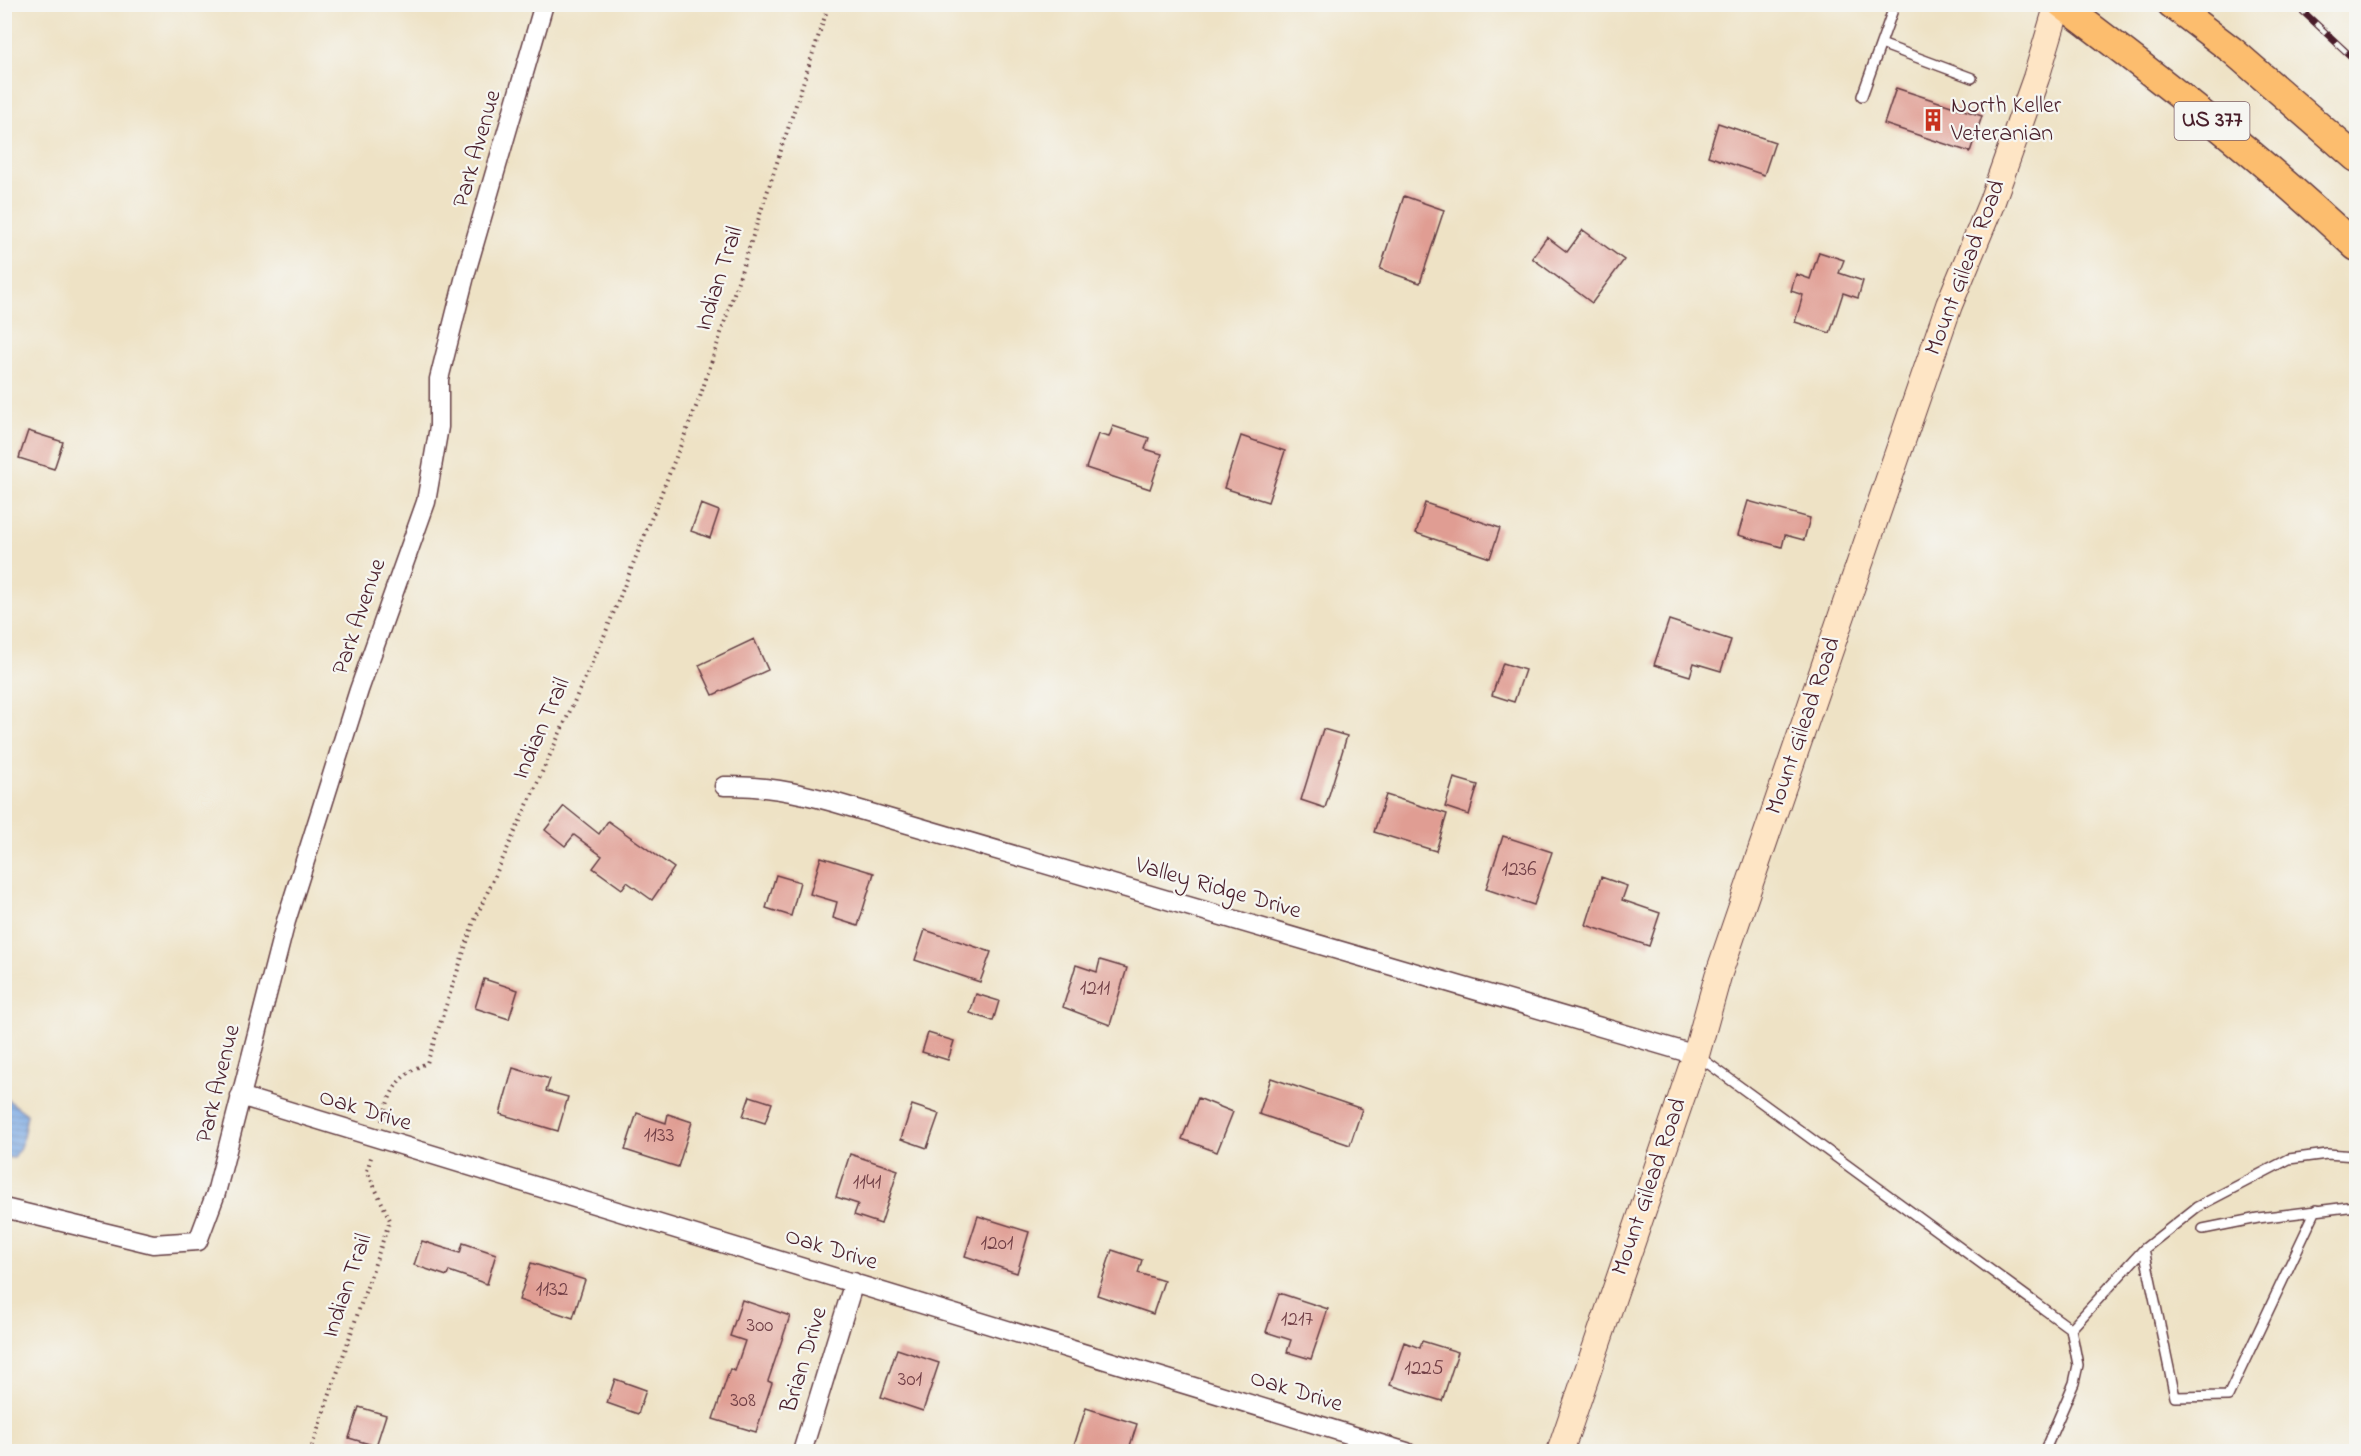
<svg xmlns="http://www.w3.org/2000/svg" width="2361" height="1456" viewBox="0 0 2361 1456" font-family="'Indie Flower',sans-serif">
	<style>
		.water { fill: url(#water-rules); stroke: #626488; stroke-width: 1.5 }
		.building { fill: #e09d93 }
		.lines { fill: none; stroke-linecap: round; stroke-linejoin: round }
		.lane-casing { stroke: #633c42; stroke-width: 12 }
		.street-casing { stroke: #633c42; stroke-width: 21 }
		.secondary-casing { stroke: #633c42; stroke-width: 28 }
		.primary-casing { stroke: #633c42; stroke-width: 30 }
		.path { stroke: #633c42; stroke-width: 4; stroke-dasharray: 1.5 4.5; stroke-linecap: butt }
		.lane { stroke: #fff; stroke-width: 9 }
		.street { stroke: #fff; stroke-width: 18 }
		.secondary { stroke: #fee5c5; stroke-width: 26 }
		.primary { stroke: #fcbd6e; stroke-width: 27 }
		.rail-casing { stroke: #4a1f2b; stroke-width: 7 }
		.rail { stroke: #f6f6f2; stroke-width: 4.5; stroke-dasharray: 14; stroke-linecap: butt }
		.labels { text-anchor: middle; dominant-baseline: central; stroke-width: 4.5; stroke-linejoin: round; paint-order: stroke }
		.number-label { font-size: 21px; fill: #703e45 }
		.shield { fill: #f6f6f2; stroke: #7e6067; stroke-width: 1.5 }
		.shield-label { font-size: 22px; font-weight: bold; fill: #4a1f2b }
		.poi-label { font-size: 24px; fill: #4a1f2b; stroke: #f6f6f2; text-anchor: start }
		.street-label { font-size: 24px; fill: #4a1f2b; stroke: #f6f6f2 }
	</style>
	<defs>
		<pattern id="water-rules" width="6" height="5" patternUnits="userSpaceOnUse" patternTransform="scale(1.5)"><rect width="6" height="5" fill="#7aa9e4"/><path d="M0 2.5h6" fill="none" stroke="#6689b9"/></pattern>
	</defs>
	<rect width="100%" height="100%" fill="#f6f6f2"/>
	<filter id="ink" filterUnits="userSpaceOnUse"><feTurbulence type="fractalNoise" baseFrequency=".0167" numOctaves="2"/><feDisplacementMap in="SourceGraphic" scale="12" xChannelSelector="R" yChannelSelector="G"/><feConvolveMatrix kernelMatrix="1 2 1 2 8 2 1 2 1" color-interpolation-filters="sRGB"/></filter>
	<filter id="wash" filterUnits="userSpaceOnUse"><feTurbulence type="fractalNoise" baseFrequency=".008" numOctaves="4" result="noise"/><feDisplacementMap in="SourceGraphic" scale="24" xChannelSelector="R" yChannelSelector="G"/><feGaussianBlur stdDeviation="1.35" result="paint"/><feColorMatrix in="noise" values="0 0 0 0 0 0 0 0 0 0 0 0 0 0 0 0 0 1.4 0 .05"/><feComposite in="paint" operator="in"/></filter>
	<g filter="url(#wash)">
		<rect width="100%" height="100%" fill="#eee2c5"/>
		<path class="water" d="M4,1097L27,1114L22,1143L14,1158L5,1157Z"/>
		<g id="blocks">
			<path class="building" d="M1896,88L1982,116L1970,152L1884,124Z
				M1718,123L1775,142L1764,175L1708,156Z
				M1404,196L1444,210L1420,283L1380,269Z
				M1583,230L1624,260L1592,303L1532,258L1547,237L1567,252Z
				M1819,252L1844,260L1839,273L1863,281L1858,298L1843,293L1830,333L1795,322L1803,295L1791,291L1796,274L1810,279Z
				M1113,426L1149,438L1145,449L1162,454L1150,489L1086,468L1098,434L1109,437Z
				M28,431L63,442L54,469L19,458Z
				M1241,436L1285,451L1268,502L1224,488Z
				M1748,501L1810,518L1804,540L1785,535L1782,547L1738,535Z
				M1425,503L1500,528L1490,558L1416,533Z
				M701,504L719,511L710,538L691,531Z
				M1669,620L1731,640L1721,671L1694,663L1690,676L1654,665Z
				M754,639L768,670L713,695L699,665Z
				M1503,663L1525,670L1514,702L1492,695Z
				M1323,729L1347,736L1325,808L1301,800Z
				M1454,778L1478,785L1469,815L1445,807Z
				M1386,795L1447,814L1436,851L1374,832Z
				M564,806L599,834L608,821L674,868L652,900L627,882L622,889L593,868L602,856L574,835L565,846L545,830Z
				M1503,836L1552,852L1534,905L1486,889Z
				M821,857L874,873L858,926L833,918L837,902L810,894Z
				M776,875L800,882L791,916L766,908Z
				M1601,877L1627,886L1622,900L1660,913L1649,946L1586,925Z
				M925,930L991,952L980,982L915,960Z
				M1100,960L1127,968L1110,1025L1063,1007L1076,965L1097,972Z
				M484,979L518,990L509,1019L475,1008Z
				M976,994L999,1001L993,1021L970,1013Z
				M928,1033L954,1041L948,1060L922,1052Z
				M513,1068L550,1079L546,1091L568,1097L558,1131L500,1114Z
				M1271,1078L1362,1109L1350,1145L1259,1114Z
				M750,1096L772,1103L765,1123L743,1116Z
				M1198,1098L1233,1112L1217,1152L1182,1139Z
				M912,1105L939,1114L927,1148L901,1139Z
				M637,1113L666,1123L668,1114L692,1122L678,1167L625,1150Z
				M850,1154L898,1170L881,1224L854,1215L858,1204L836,1197Z
				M978,1216L1029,1232L1017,1273L965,1256Z
				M422,1241L460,1253L463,1243L496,1254L487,1284L449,1271L447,1276L414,1265Z
				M1112,1250L1142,1260L1138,1273L1164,1281L1153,1314L1097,1295Z
				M531,1263L585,1280L573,1318L519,1300Z
				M1279,1293L1328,1309L1311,1359L1287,1352L1291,1340L1266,1332Z
				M742,1300L790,1316L768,1381L772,1383L756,1432L713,1419L730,1369L735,1371L745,1341L730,1336Z
				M1422,1341L1458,1352L1442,1401L1390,1385L1404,1342L1420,1348Z
				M897,1349L939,1363L923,1411L881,1397Z
				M615,1379L646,1390L638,1414L607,1403Z
				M359,1407L386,1415L376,1446L349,1438Z
				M1086,1408L1137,1424L1128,1452H1072Z"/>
		</g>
	</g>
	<g filter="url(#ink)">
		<use href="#blocks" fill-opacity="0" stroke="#633c42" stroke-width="1.5"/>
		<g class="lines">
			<g class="lane-casing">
				<path id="lane" d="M1881,44L1972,78
					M1862,96L1895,4
					M1698,1056L2071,1329L2144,1249L2197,1207L2289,1159L2327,1154L2356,1156
					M2203,1229L2258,1218L2356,1206
					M2144,1249L2175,1397L2228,1396L2316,1210
					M2044,1452L2074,1383L2078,1365L2071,1329"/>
			</g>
			<g class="street-casing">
				<path id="street" d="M724,786C762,785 796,792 833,802L1696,1055
					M240,1096L1407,1452
					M4,1208L153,1244L198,1241L216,1193L286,921L359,690L426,502L439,427V379L466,272L544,4
					M802,1452L854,1282"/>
			</g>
			<g class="secondary-casing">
				<path id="secondary" d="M1560,1452L1696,1055L1718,976L1843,612L1949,305L1991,204L2036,78L2058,4"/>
			</g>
			<g class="primary-casing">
				<path id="primary" d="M2061,4C2163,81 2263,159 2356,247
					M2171,4L2233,51L2356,158"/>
			</g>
			<path class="path" d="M382,1121C391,1090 396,1076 427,1063L473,924L605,634L700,397L829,4
				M310,1452L390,1220L367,1171L372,1154"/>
			<use href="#lane" class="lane"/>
			<use href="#street" class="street"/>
			<use href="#secondary" class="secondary"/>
			<use href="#primary" class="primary"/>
			<g class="rail-casing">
				<path id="rail" d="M2295,4L2356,61"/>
			</g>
			<use href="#rail" class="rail"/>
		</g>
	</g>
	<defs>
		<g id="building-bare" transform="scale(1.8)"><path d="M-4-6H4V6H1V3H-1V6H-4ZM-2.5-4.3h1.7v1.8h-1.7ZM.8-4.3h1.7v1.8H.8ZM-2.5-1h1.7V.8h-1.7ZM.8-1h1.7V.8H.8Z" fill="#c8321e" stroke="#f6f6f2" stroke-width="2.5" paint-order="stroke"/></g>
	</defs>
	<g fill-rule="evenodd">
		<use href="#building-bare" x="1933" y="120"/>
	</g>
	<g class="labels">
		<g class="number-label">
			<text x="1519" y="870">1236</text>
			<text x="1095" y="989">1211</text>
			<text x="659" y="1136">1133</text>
			<text x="867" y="1183">1141</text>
			<text x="997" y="1244">1201</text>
			<text x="552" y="1290">1132</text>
			<text x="1297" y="1320">1217</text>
			<text x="760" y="1326">300</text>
			<text x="1424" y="1369">1225</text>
			<text x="910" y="1380">301</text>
			<text x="743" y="1401">308</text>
		</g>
		<rect class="shield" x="2174.5" y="102" width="75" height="38" rx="4.5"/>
		<g class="shield-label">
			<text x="2212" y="121">US 377</text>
		</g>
		<g class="poi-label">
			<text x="1951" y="106">North Keller<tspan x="1951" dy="28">Veteranian</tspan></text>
		</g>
		<g class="street-label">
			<text transform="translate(478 149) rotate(-74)">Park Avenue</text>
			<text transform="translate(1966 268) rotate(-69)">Mount Gilead Road</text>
			<text transform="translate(720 279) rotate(-72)">Indian Trail</text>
			<text transform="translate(360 617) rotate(-71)">Park Avenue</text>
			<text transform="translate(1804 726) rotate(-71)">Mount Gilead Road</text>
			<text transform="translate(542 729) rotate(-66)">Indian Trail</text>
			<text transform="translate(1218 889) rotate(16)">Valley Ridge Drive</text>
			<text transform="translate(219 1084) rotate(-76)">Park Avenue</text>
			<text transform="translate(365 1111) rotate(17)">Oak Drive</text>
			<text transform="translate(1650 1187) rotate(-71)">Mount Gilead Road</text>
			<text transform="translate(831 1250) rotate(17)">Oak Drive</text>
			<text transform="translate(348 1286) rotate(-71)">Indian Trail</text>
			<text transform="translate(805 1360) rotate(-73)">Brian Drive</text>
			<text transform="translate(1296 1392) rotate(17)">Oak Drive</text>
		</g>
	</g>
	<rect width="2361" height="1456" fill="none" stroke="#f6f6f2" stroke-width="24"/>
</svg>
